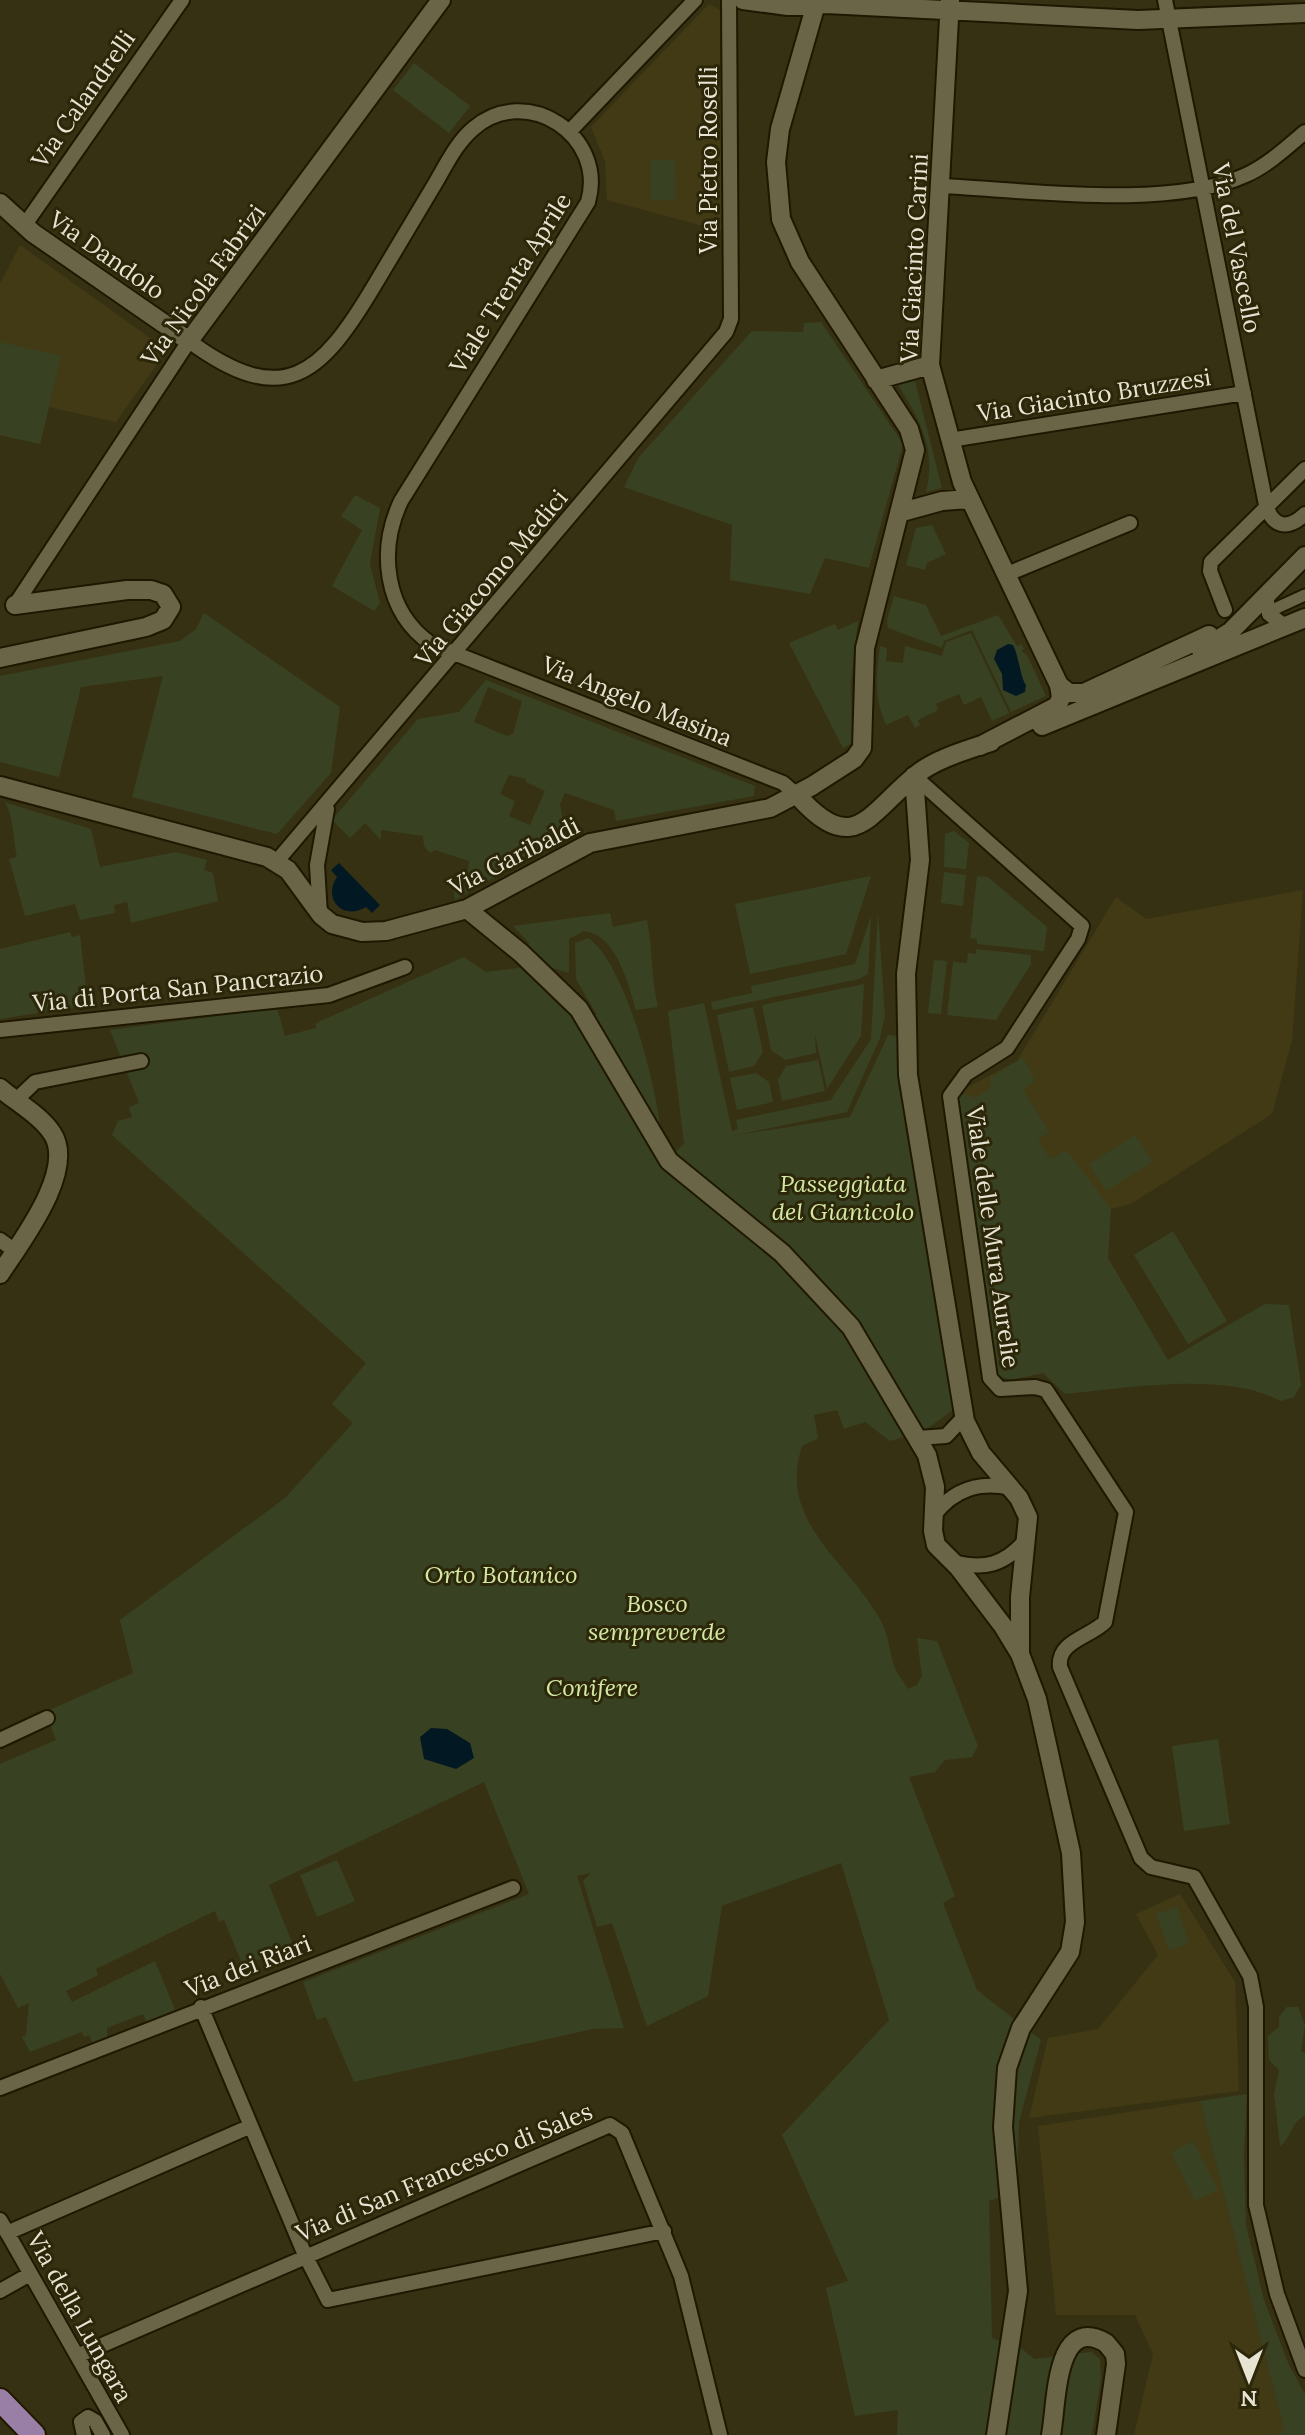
<svg xmlns="http://www.w3.org/2000/svg" width="1305" height="2435" viewBox="0 0 1305 2435" font-family="Lora,serif">
	<style>
		.built { fill: #423a15 }
		.green { fill: #384222; fill-rule: evenodd }
		.water { fill: #021924 }
		.lines { fill: none; stroke-linecap: round; stroke-linejoin: round }
		.pedestrian-casing { stroke: #1e1800; stroke-width: 15 }
		.minor-casing { stroke: #1e1800; stroke-width: 18 }
		.tertiary-casing { stroke: #1e1800; stroke-width: 22 }
		.primary-casing { stroke: #1e1800; stroke-width: 26 }
		.pedestrian { stroke: #6b6547; stroke-width: 11 }
		.minor { stroke: #6b6547; stroke-width: 14 }
		.tertiary { stroke: #6b6547; stroke-width: 18 }
		.primary { stroke: #997ea5; stroke-width: 22 }
		.labels { text-anchor: middle; dominant-baseline: central; stroke-width: 6; stroke-linejoin: round; paint-order: stroke }
		.street-label { font-size: 24px; fill: #e7e4d3; stroke: #2d270a }
		.park-label { font-size: 24px; font-style: italic; fill: #d3e8a4; stroke: #2d270a }
	</style>
	<rect width="100%" height="100%" fill="#373114"/>
	<path class="built" d="M709,4L720,10L722,231L607,200L605,161L591,127Z
		M20,245L167,350L116,422L49,407L40,444L0,435V284Z
		M1303,890L1292,1040L1272,1114L1131,1204L1111,1209L958,1129L959,1096L966,1088L1017,1061L1116,897L1146,919Z
		M1180,1894L1235,1982L1239,2091L1029,2118L1048,2038L1098,2029L1158,1955L1136,1914Z
		M1200,2101L1284,2430L1276,2435H1134L1153,2354L1135,2315H1056L1038,2126Z"/>
	<path class="green" d="M414,63L470,106L449,133L393,90Z
		M650,160H675L676,200H651Z
		M821,322L903,444L869,568L825,558L810,594L730,580L732,525L624,487L639,457L752,331L803,332L804,323Z
		M0,342L61,356L40,444L0,435Z
		M915,381L942,488L926,492C936,449 921,421 898,385Z
		M355,495L380,508L370,564L380,603L374,611L332,586L362,530L341,516Z
		M932,525L946,554L927,563L925,570L906,565L916,528Z
		M894,596L926,605L941,636L998,615L1017,646L1021,644L1024,649L1021,651L1027,655L1046,696L1011,712L972,630L944,641L942,648L888,628L887,620Z
		M204,613L340,707L331,773L277,834L132,797L163,676L81,687L59,777L0,762V676L180,641L196,629Z
		M858,621L851,682L852,743L843,748L789,643L835,624L838,630Z
		M971,633L1009,713L992,721L981,697L964,705L959,694L936,704L938,710L918,720L920,725L915,728L908,715L886,725C874,698 876,675 880,646L887,648L886,661L903,663L905,646L942,656L946,642Z
		M486,680L755,786L754,796L616,821L614,810L565,793L560,804L565,832L576,830L455,900L453,886L459,890L466,888L469,861L435,850L430,853L424,846L423,836L381,830V840L365,823L350,838L332,820L418,719L459,712ZM488,687L522,701L513,734L507,736L474,722ZM509,775L526,779V782L545,791L530,825L509,816L515,801L500,794Z
		M4,802L91,829L100,867L176,852L207,860L204,870L213,873L218,901L131,923L127,902L114,905L115,913L80,920L75,904L25,916L9,859L17,857C13,840 13,810 4,802Z
		M954,831L969,843L966,869L944,867L945,834Z
		M944,872L966,875L963,906L941,903Z
		M871,876L846,954L750,974L735,904Z
		M977,876L988,877L1047,927L1044,951L977,944V939L970,938Z
		M878,912L885,1016L880,1038L847,1112L732,1136L850,1117L888,1035L898,1036L953,1410L924,1431L890,1441L865,1422L844,1429L837,1410L814,1415L818,1438L802,1446C777,1523 848,1560 881,1621C889,1635 889,1653 895,1668C898,1675 904,1682 908,1689L917,1685L922,1676L917,1638L937,1641L978,1746L972,1757L945,1760L935,1772L909,1777L955,1896L943,1903L977,1990L1041,2040L1019,2122L1017,2191L989,2201L992,2338L1021,2348L1034,2359L1091,2352L1100,2359L1101,2379L1092,2435H897L898,2410L855,2416L826,2288L848,2281L782,2135L889,2020L841,1863L722,1906L708,1996L647,2026L612,1923L597,1927L583,1881L591,1873L577,1876L624,2028L593,2029L354,2082L326,2017L317,2020L303,1982L529,1894L484,1782L269,1885L293,1945L243,1966L224,1920L219,1922L215,1911L96,1969L98,1975L66,1991L72,2002L155,1961L176,2012L147,2023L143,2014L107,2028V2039L93,2044L89,2035L84,2037L82,2032L30,2052L22,2037L26,2035L29,2003L18,2008L0,1974V1764L56,1740L45,1712L133,1673L120,1620L285,1498L353,1423L332,1404L366,1363L112,1135L118,1121L132,1117L129,1107L139,1103L110,1030L277,1008L285,1036L316,1028V1023L464,957L486,972L527,967L571,1007L597,1015L576,979L575,943L588,938C625,961 659,1093 661,1137L675,1152L684,1144L668,1011L704,1003L732,1131L738,1129L736,1120L831,1100L871,1039Z
		M610,913L613,927L647,920C653,950 651,978 658,1007L636,1010C628,984 617,935 584,931L569,939V973C551,967 545,968 527,953L529,943L513,926Z
		M871,916L868,974L859,979L713,1010L711,1002L752,993L751,986L855,964Z
		M70,932L72,937L80,935L88,1005L0,1019V949Z
		M976,949L1031,955V964L996,1020L947,1015L953,962L967,963L968,953L976,954Z
		M934,960L947,961L941,1014L928,1013Z
		M864,984L861,1036L827,1089L815,1034L816,1053L785,1060L771,1050L762,1005Z
		M753,1007L763,1052L754,1066L729,1072L717,1015Z
		M1023,1057L1035,1081L1023,1089L1049,1132L1038,1140L1050,1159L1067,1150L1111,1209L1108,1258L1168,1360L1265,1304L1289,1305L1301,1385L1294,1397L1281,1401C1224,1371 1128,1388 1065,1394L1043,1373L1010,1380L998,1375L962,1147L958,1097L964,1094L975,1098L992,1087L989,1079Z
		M818,1060L825,1091L782,1101L778,1080L786,1066Z
		M756,1073L769,1082L773,1102L737,1110L730,1078Z
		M1135,1135L1153,1162L1106,1191L1089,1164Z
		M1173,1231L1227,1321L1188,1344L1134,1255Z
		M1218,1739L1230,1824L1184,1831L1172,1746Z
		M337,1860L355,1901L317,1917L300,1875Z
		M1177,1907L1189,1943L1169,1950L1156,1914Z
		M1287,2007H1298L1305,2025L1301,2051L1305,2054V2115C1289,2125 1291,2139 1280,2146L1274,2094L1279,2070L1269,2060L1268,2036L1279,2027V2017Z
		M1247,2094L1244,2155L1246,2225L1264,2300L1289,2365L1305,2394V2435H1276L1284,2430L1200,2101Z
		M1193,2141L1218,2190L1195,2201L1171,2152Z"/>
	<path class="water" d="M1008,644L1013,645C1019,657 1021,679 1026,685L1025,692L1016,696L1003,690L1002,674L994,659L997,650Z
		M339,863L380,905L372,913L366,907C343,921 322,899 337,877L331,870Z
		M431,1728L447,1729L470,1743L474,1758L456,1769L424,1759L420,1737Z"/>
	<g class="lines">
		<g class="pedestrian-casing">
			<path id="pedestrian" d="M1268,612L1305,595"/>
		</g>
		<g class="minor-casing">
			<path id="minor" d="M1165,0L1266,505C1273,528 1288,530 1305,514
				M570,131L695,0
				M942,186C1026,190 1169,210 1246,175C1268,165 1286,148 1305,132
				M24,226L182,0
				M950,440L1244,393
				M1005,575L1130,523
				M1266,595L1269,614L1285,626
				M15,605L189,341C284,411 321,375 374,286C394,252 415,217 436,182C447,163 457,142 474,128C527,83 607,136 588,202L401,501C378,550 384,611 431,644L783,783L797,795
				M1225,610L1210,571L1211,562L1305,469
				M914,776L1082,926L1078,939L1007,1048L966,1074L950,1096L990,1378L1000,1389L1035,1387L1046,1390L1126,1512L1105,1622C1090,1637 1057,1641 1060,1667L1141,1858L1151,1867L1194,1877L1250,1976L1256,2007V2205L1277,2294L1305,2370
				M277,861L726,332L731,319L729,0
				M320,915L317,865L327,809
				M0,1030L329,995L405,967
				M15,1101L35,1082L141,1061
				M0,1240L15,1251
				M918,1438L946,1436L964,1417
				M934,1515C954,1489 979,1481 1011,1488
				M954,1562C984,1570 1004,1565 1025,1541
				M0,1740L47,1718
				M201,2007L305,2255L328,2300L664,2231
				M0,2088L513,1888
				M0,2220L122,2435
				M7,2233L251,2126
				M0,2291L30,2274
				M77,2356L610,2125L622,2133L681,2276L720,2435
				M84,2435L81,2422L88,2417L95,2421L103,2435"/>
		</g>
		<g class="tertiary-casing">
			<path id="tertiary" d="M743,0L788,6L826,4L1138,20L1305,13
				M950,0L930,365L962,482L1059,685L1061,698L1057,706L980,746
				M0,203L33,233L189,341L441,0
				M876,380L930,365
				M902,512L942,501L969,499
				M1201,650L1230,632L1305,556
				M0,658L146,627L163,620L171,607L163,594L151,590H127L15,605
				M1059,685L1069,693H1084L1209,635
				M1042,726L1305,618
				M914,776L920,860L906,974L908,1075L965,1421L981,1453L1019,1498L1028,1517L1020,1597V1654
				M0,786L267,857L288,870L321,915L332,924L362,932L386,931L467,909L590,843L770,808L812,786L854,759L862,748L865,648L915,450L909,429L800,262L781,219L776,162L780,129L816,4
				M797,795C854,859 868,814 916,775C935,759 967,750 991,742
				M467,909L521,953L579,1009L669,1161L782,1253L851,1327L927,1455L935,1487L933,1531L936,1545L959,1568L1003,1626L1020,1654L1037,1699L1071,1853L1075,1922L1070,1952L1021,2028L1007,2068L1003,2127L1018,2291L996,2435
				M0,1088C16,1102 40,1115 52,1133C77,1170 20,1243 0,1274
				M1051,2435C1057,2406 1054,2313 1106,2343L1115,2354L1116,2364L1106,2435"/>
		</g>
		<g class="primary-casing">
			<path id="primary" d="M0,2400L34,2435"/>
		</g>
		<use href="#pedestrian" class="pedestrian"/>
		<use href="#minor" class="minor"/>
		<use href="#tertiary" class="tertiary"/>
		<use href="#primary" class="primary"/>
	</g>
	<g class="labels">
		<g class="street-label">
			<text transform="translate(83 99) rotate(-55)">Via Calandrelli</text>
			<text transform="translate(708 160) rotate(-90)">Via Pietro Roselli</text>
			<text transform="translate(1237 248) rotate(79)">Via del Vascello</text>
			<text transform="translate(107 255) rotate(35)">Via Dandolo</text>
			<text transform="translate(914 258) rotate(-87)">Via Giacinto Carini</text>
			<text transform="translate(510 283) rotate(-58)">Viale Trenta Aprile</text>
			<text transform="translate(203 285) rotate(-54)">Via Nicola Fabrizi</text>
			<text transform="translate(1094 395) rotate(-9)">Via Giacinto Bruzzesi</text>
			<text transform="translate(491 578) rotate(-50)">Via Giacomo Medici</text>
			<text transform="translate(637 701) rotate(22)">Via Angelo Masina</text>
			<text transform="translate(514 856) rotate(-27)">Via Garibaldi</text>
			<text transform="translate(178 988) rotate(-6)">Via di Porta San Pancrazio</text>
			<text transform="translate(993 1237) rotate(82)">Viale delle Mura Aurelie</text>
			<text transform="translate(248 1966) rotate(-21)">Via dei Riari</text>
			<text transform="translate(444 2172) rotate(-23)">Via di San Francesco di Sales</text>
			<text transform="translate(80 2317) rotate(61)">Via della Lungara</text>
		</g>
		<g class="park-label">
			<text x="843" y="1183">Passeggiata<tspan x="843" dy="28">del Gianicolo</tspan></text>
			<text x="501" y="1574">Orto Botanico</text>
			<text x="657" y="1603">Bosco<tspan x="657" dy="28">sempreverde</tspan></text>
			<text x="592" y="1687">Conifere</text>
		</g>
	</g>
	<g transform="translate(1249 2379) rotate(180)" stroke="#2d270a" stroke-width="6" paint-order="stroke">
	<path d="M0-6L14 30L0 20L-14 30Z" fill="#e7e4d3"/>
	<text y="-12" font-size="22" font-weight="bold" text-anchor="middle" fill="#e7e4d3">N</text>
	</g>
</svg>
